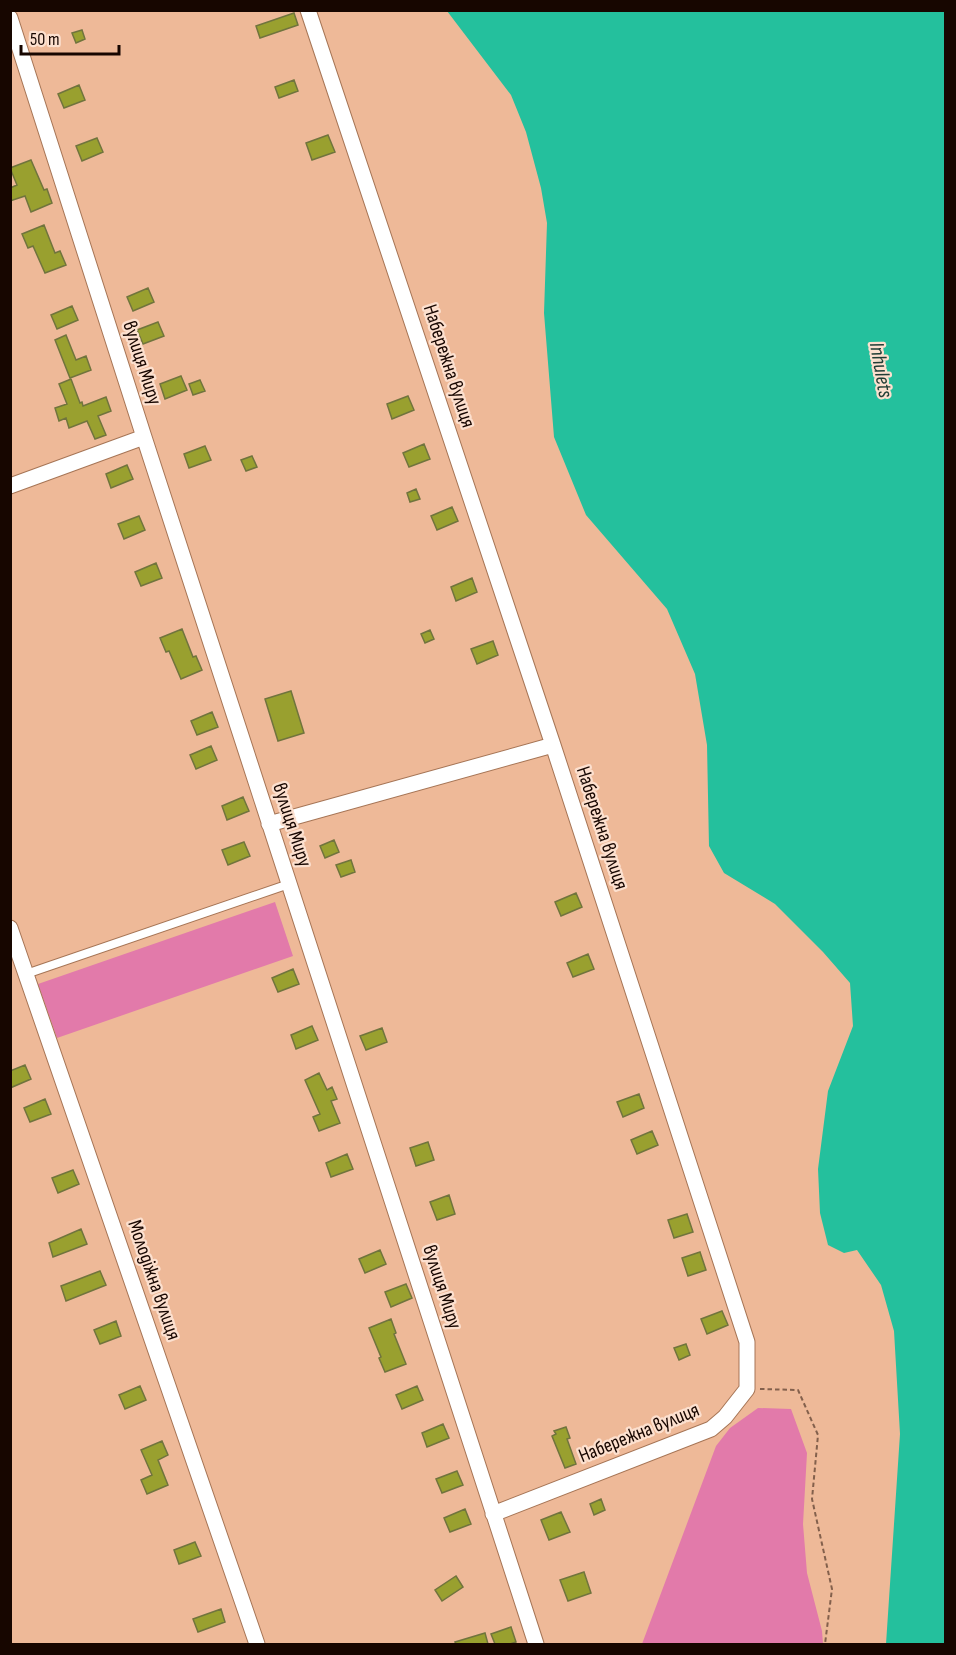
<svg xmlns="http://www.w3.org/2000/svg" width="956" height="1655" viewBox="0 0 956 1655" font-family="'Sofia Sans Condensed',sans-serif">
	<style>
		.green { fill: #e27aaa }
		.water { fill: #24c09d }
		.building { fill: #99a02f; stroke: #70743d; stroke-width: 1.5 }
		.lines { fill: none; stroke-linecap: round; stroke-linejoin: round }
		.lane-casing { stroke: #a67556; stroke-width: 10 }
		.street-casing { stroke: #a67556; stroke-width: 17 }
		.path { stroke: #83604c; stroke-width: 2; stroke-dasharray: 4.5 3; stroke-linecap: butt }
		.lane { stroke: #fff; stroke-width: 8 }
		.street { stroke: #fff; stroke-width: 15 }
		.labels { text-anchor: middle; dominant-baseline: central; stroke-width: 4.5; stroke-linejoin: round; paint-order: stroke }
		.street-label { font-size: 20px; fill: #170600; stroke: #fce0cf }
		.water-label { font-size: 21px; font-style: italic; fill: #203d35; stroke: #fce0cf }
	</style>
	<rect width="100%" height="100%" fill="#eeb998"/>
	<path class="green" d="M275,902L293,956L57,1038L38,984Z
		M758,1408L791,1409L807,1453L803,1524L807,1573L822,1631L823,1644H642L716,1446L730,1428Z"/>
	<path class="water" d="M447,11H945V1644H886L900,1434L894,1331L881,1285L857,1250L844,1253L828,1245L820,1213L818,1169L828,1091L853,1026L850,983L823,952L775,904L724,873L709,846L707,745L695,674L667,609L586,515L554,437L544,313L547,223L541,188L526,132L511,95Z"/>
	<path class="building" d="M294,13L298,25L260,38L256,26Z
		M82,30L85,39L76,43L72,33Z
		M294,80L298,91L279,98L275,87Z
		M79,85L85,100L64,108L58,94Z
		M328,135L335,152L312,160L306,143Z
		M97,138L103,152L82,161L76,146Z
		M31,160L44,190L47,189L52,203L31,212L25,196L10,201V188L17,185L10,168Z
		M44,225L55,253L60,251L66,265L45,273L33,246L28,248L22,234Z
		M148,288L154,302L133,311L127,297Z
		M72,306L78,320L57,329L51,315Z
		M158,322L164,336L143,344L137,330Z
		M66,335L76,360L86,356L91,370L70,378L55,340Z
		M181,376L187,390L165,399L160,384Z
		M71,379L80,403L82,402L83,406L106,397L111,411L98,416L106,435L95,439L87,421L69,428L66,418L59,421L55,408L67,404L59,384Z
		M200,380L205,391L193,395L189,384Z
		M408,396L414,410L392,419L387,404Z
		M424,444L430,459L409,467L403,453Z
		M205,446L211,460L189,468L184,454Z
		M252,456L257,467L246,471L241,460Z
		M127,465L133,479L111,488L106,474Z
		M416,489L420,499L410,502L407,493Z
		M452,507L458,521L437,530L431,516Z
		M139,516L145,530L124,539L118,524Z
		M156,563L162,578L141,586L135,572Z
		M472,578L477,592L456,601L451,587Z
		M182,629L193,657L196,656L202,670L181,679L169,651L166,652L160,638Z
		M430,630L434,639L425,643L421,634Z
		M493,641L498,655L477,664L471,649Z
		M291,691L304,733L278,741L265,699Z
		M212,712L218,727L197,735L191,721Z
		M211,746L217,760L196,769L190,755Z
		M243,797L249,811L227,820L222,806Z
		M334,840L339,852L325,858L320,846Z
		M244,842L250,856L228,865L222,850Z
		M351,860L355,872L341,877L336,865Z
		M576,893L582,907L561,916L555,902Z
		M588,954L594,969L573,977L567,963Z
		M293,969L299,984L278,992L272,978Z
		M312,1026L318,1040L296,1049L291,1035Z
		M382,1028L387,1042L366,1050L360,1036Z
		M25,1065L31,1079L10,1088V1071Z
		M319,1073L327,1090L332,1087L337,1099L331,1101L340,1123L319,1131L313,1117L320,1114L305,1080Z
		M639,1094L644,1108L623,1117L617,1102Z
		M45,1099L51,1114L30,1122L24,1108Z
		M652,1131L658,1145L637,1154L631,1140Z
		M428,1142L434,1160L416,1166L410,1148Z
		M347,1154L353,1169L331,1177L326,1163Z
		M73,1170L79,1184L58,1193L52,1178Z
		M449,1195L455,1214L437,1220L430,1202Z
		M687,1214L693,1232L674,1238L668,1220Z
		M81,1229L87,1244L53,1257L49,1243Z
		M380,1250L386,1264L365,1273L359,1259Z
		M700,1252L706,1270L688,1276L682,1258Z
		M100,1271L106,1285L66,1301L61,1286Z
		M406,1284L412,1298L391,1307L385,1292Z
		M722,1311L728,1325L707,1334L701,1319Z
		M391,1319L396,1333L394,1334L406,1364L385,1372L379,1358L381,1357L369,1328Z
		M116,1321L121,1336L100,1344L94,1330Z
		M686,1344L690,1355L679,1360L674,1348Z
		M140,1386L146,1400L125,1409L119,1395Z
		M417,1386L423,1400L402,1409L396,1395Z
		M443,1424L449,1438L427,1447L422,1433Z
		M566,1427L570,1438L567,1439L576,1464L565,1468L552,1436L556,1434L554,1431Z
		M162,1441L168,1455L158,1460L168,1485L147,1494L141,1480L152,1475L141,1450Z
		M457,1471L463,1485L442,1493L436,1479Z
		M601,1499L605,1510L594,1515L590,1504Z
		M465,1509L471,1524L450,1532L444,1518Z
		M561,1512L570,1532L549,1540L541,1520Z
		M195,1542L201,1556L179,1564L174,1550Z
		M584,1572L591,1593L568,1601L560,1580Z
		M456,1576L463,1587L442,1601L435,1590Z
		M221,1609L225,1622L198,1632L193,1619Z
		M511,1627L516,1642L510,1644H495L491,1634Z
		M485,1633L488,1644H456L455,1642Z"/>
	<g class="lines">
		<g class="lane-casing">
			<path id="lane" d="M26,974L289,884"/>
		</g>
		<g class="street-casing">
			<path id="street" d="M308,10L553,745L747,1342V1389L725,1417L711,1429L493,1514
				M10,18L144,437L536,1644
				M10,486L144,437
				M269,824L553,745
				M10,928L257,1644"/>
		</g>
		<path class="path" d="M760,1389L798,1390L818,1435L812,1499L832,1589L825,1644"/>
		<use href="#lane" class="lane"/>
		<use href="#street" class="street"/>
	</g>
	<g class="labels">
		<g class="street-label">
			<text transform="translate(142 363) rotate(72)">вулиця Миру</text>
			<text transform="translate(449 366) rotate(72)">Набережна вулиця</text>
			<text transform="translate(292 825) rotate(72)">вулиця Миру</text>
			<text transform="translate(602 828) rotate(72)">Набережна вулиця</text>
			<text transform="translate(154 1280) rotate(71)">Молодіжна вулиця</text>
			<text transform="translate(442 1287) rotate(72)">вулиця Миру</text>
			<text transform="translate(639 1433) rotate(-22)">Набережна вулиця</text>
		</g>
		<g class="water-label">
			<text transform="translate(881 370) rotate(80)">Inhulets</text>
		</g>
	</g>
	<rect width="956" height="1655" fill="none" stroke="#170600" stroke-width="24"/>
	<path d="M21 45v9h98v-9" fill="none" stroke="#170600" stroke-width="3"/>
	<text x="30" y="45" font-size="18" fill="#170600" stroke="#fce0cf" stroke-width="4.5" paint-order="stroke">50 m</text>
</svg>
